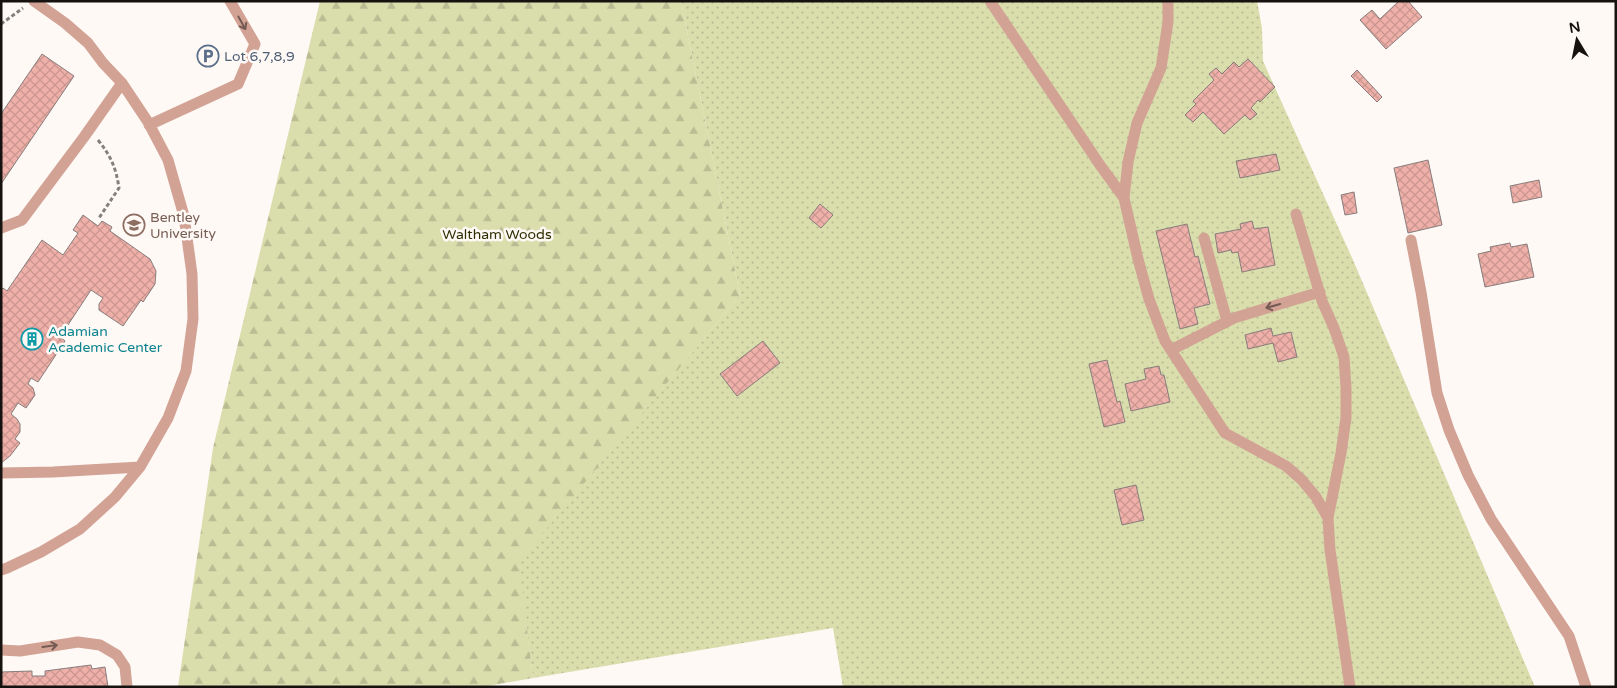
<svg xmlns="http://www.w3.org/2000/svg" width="1617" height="688" viewBox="0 0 1617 688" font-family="'Varela Round',sans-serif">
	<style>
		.grass { fill: url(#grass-dots) }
		.forest { fill: url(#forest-firs) }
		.building { fill: url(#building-cross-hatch); stroke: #877d7c }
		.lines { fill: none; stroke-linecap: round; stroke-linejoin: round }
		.path { stroke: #84807e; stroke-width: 3; stroke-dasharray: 4 2.5; stroke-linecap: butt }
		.lane { stroke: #d2a295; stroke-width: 11 }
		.oneway { stroke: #745a52 }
		.labels { text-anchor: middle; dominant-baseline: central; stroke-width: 5; stroke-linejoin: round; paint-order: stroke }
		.service-label { font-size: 14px; fill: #4e5e75; stroke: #fef9f5; text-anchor: start }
		.education-label { font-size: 14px; fill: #785e54; stroke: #fef9f5; text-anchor: start }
		.park-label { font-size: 14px; fill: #2d2f02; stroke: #fef9f5 }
		.culture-label { font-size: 14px; fill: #0d838f; stroke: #fef9f5; text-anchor: start }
	</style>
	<defs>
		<pattern id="grass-dots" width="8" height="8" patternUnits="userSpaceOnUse" patternTransform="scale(1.25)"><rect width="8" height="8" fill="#dadeac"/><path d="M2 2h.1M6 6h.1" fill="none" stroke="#babd93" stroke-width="1.8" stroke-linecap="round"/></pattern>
		<pattern id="forest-firs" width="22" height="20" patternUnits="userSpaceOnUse" patternTransform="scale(1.25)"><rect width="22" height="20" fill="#dadeac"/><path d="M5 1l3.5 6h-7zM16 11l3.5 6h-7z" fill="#babd93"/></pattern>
		<pattern id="building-cross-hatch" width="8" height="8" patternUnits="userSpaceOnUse" patternTransform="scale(1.25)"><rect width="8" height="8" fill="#eeb0a8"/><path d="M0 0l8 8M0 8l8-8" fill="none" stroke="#cb9690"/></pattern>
	</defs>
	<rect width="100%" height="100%" fill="#fef9f5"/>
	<path class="grass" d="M681,1H1257L1262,28L1263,61L1353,260L1535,687H843L833,628L533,678L518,562L740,295Z"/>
	<path class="forest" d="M320,1H681L740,295L519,562L533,678L482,687H178L213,448Z"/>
	<path class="building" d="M1399,1H1408L1422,17L1386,49L1360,20L1372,10L1380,19Z
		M42,54L74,76L1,184V114Z
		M1248,59L1275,87L1260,102L1258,100L1251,108L1257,114L1250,120L1245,115L1224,134L1203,112L1193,122L1185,115L1196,104L1193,101L1214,80L1209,74L1216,68L1222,74L1234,62L1239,67Z
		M1357,70L1382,97L1377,102L1351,76Z
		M1276,154L1280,170L1240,178L1236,161Z
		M1428,160L1442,225L1408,233L1394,168Z
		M1539,180L1542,197L1513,203L1510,186Z
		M1354,192L1357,213L1345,215L1341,195Z
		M820,204L833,215L821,228L809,218Z
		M83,215L98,226L102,221L112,227L110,231L150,259L156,271L155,284L143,302L141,300L123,326L99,310V304L103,298L91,290L60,337L65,341L38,382L31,378L28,384L33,388L35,395L26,408L18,403L11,414L17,419L20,424V432L15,439L20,443L10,456L1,463V290L3,288L7,291L42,240L63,255L78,233L73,230Z
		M1252,221L1254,229L1268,227L1275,265L1242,272L1238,252L1232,253L1231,250L1218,253L1215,234L1241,229L1240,224Z
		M1187,224L1195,257L1198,256L1210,304L1194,308L1198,324L1180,329L1156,231Z
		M1510,243L1511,247L1527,244L1534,277L1485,287L1478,254L1491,251L1490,247Z
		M1271,328L1273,336L1291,332L1297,357L1278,362L1273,343L1248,349L1245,335Z
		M763,341L780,363L737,396L720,374Z
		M1107,360L1117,402L1120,401L1125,422L1104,427L1089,364Z
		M1159,366L1161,375H1164L1170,402L1131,411L1125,384L1146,379L1144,369Z
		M1136,485L1144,520L1122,525L1114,490Z
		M91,665L92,669L105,667L108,687H1V672L32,671V676H45V671Z"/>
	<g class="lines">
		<path class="path" d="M1,24L23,8
			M98,140C111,156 116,168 119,188L99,218"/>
		<path class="lane" d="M990,1L1100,165L1124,198
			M1168,1V22L1161,68L1137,123L1128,162L1124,198L1138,259L1149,299L1165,341L1225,433L1286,466L1301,479L1316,497L1328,518
			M149,125L238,84L255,44L230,1
			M1296,214L1322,301L1334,328L1344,357L1346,388V418L1341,453L1328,518L1330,550L1350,687
			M1,228L22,220L84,137L122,83
			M1204,238L1227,321
			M1411,240L1421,292L1437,393L1449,430L1468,475L1491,519L1569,636L1586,687
			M1171,350L1234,318L1320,292
			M1,473L53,472L140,467
			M1,570L7,568L41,552L80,529L115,497L140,467L168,418L186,371L193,319L192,274L184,216L168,160L148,122L122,83L103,63L88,43L65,23L34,1
			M1,650L20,651L78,642L100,645L117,655L125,667L127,687"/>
	</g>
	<defs><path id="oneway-shaft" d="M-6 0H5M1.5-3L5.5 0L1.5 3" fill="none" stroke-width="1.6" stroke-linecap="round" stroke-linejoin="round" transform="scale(1.25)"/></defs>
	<g class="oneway">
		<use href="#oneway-shaft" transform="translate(242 23) rotate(61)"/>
		<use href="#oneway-shaft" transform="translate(1273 306) rotate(164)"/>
		<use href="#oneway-shaft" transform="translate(50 646) rotate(-8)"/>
	</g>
	<defs>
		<g id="parking-ring" transform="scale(1.125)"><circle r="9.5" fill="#fef9f5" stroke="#5c6f8a" stroke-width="1.5"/><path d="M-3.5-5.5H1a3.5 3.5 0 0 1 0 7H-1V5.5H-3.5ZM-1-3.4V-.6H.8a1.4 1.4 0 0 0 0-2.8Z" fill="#5c6f8a"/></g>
		<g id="university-ring" transform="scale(1.125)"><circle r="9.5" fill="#fef9f5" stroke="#8d6e63" stroke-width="1.5"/><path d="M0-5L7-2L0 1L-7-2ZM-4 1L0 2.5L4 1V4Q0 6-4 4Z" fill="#8d6e63"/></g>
		<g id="building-ring" transform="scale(1.125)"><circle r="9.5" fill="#fef9f5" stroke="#0f9aa8" stroke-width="1.5"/><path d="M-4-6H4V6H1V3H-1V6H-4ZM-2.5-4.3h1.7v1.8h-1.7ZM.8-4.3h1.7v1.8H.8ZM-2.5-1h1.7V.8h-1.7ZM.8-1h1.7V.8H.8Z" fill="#0f9aa8"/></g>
	</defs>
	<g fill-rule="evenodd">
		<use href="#parking-ring" x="208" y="56"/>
		<use href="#university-ring" x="134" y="225"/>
		<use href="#building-ring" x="32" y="339"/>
	</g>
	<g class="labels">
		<g class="service-label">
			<text x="224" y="56">Lot 6,7,8,9</text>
		</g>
		<g class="education-label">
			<text x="150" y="217">Bentley<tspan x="150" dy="16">University</tspan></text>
		</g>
		<g class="park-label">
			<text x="497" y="234">Waltham Woods</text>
		</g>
		<g class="culture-label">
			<text x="48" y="331">Adamian<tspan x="48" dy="16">Academic Center</tspan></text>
		</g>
	</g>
	<rect width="1617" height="688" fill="none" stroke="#151210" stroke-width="5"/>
	<g transform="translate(1577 40) rotate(350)" stroke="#fef9f5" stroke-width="4" paint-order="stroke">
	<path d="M0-4L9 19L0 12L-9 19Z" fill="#151210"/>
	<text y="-8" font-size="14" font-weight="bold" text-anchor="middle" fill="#151210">N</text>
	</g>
</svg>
